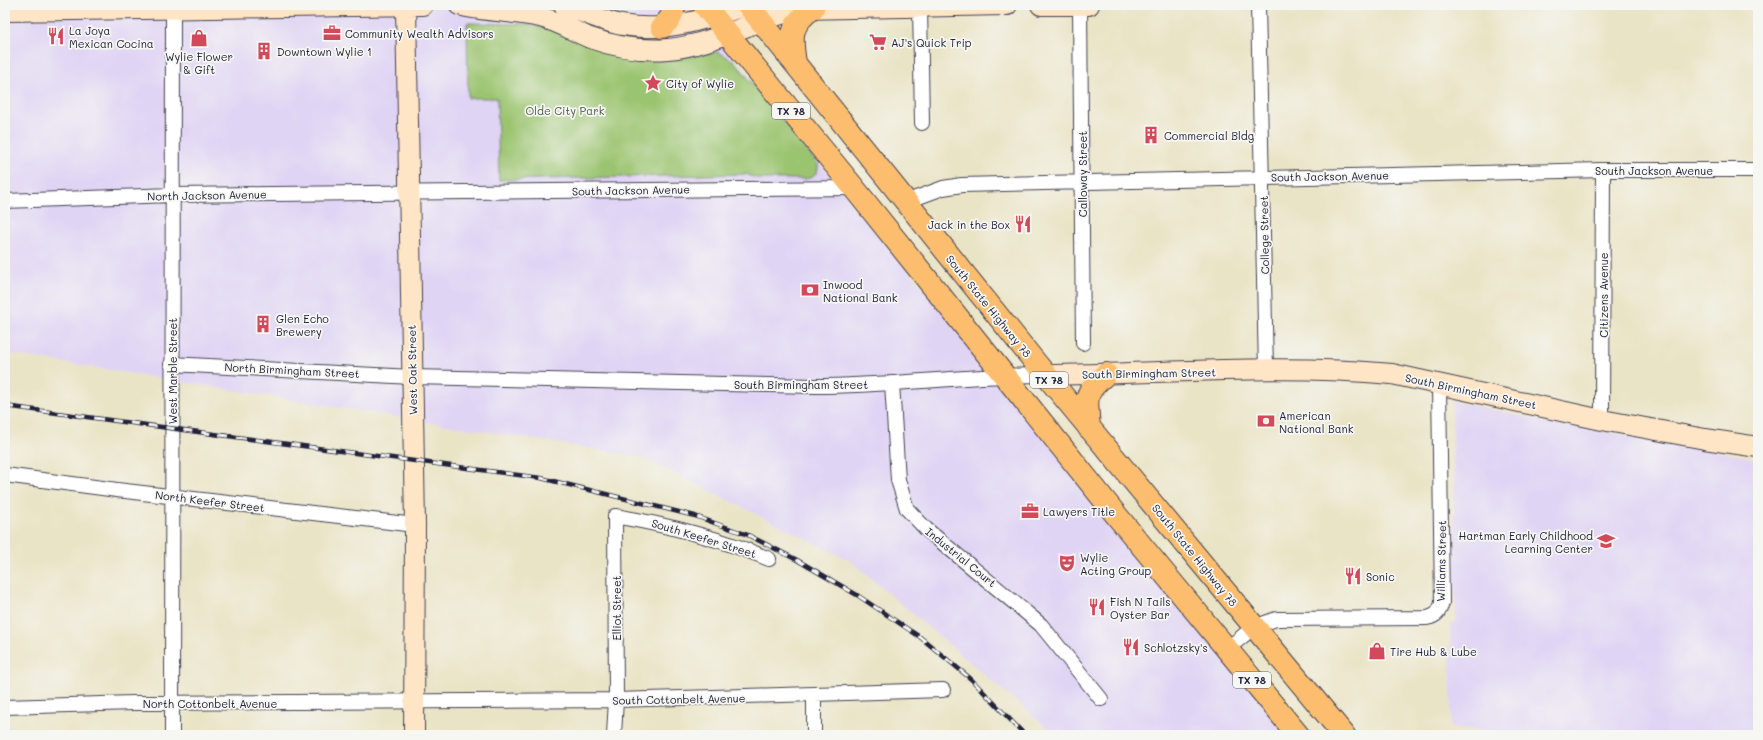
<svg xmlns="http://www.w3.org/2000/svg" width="1763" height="740" viewBox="0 0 1763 740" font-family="Mali,sans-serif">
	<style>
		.built { fill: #e0d4f4 }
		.green { fill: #9bc470; stroke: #5e7356 }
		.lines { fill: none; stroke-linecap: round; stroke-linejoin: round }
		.street-casing { stroke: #403f50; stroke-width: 16 }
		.secondary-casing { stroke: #403f50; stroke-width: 22 }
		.primary-casing { stroke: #403f50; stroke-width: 24 }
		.street { stroke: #fff; stroke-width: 14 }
		.secondary { stroke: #fee5c5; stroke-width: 20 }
		.primary { stroke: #fcbd6e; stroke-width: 22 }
		.rail-casing { stroke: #22223b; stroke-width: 4.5 }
		.rail { stroke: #f6f6f2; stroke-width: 3; stroke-dasharray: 9; stroke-linecap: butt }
		.labels { text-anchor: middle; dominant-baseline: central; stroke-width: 3.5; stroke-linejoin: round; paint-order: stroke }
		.shield { fill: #f6f6f2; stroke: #626272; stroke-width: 1 }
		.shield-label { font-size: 10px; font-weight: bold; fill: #22223b }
		.poi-label { font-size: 11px; fill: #22223b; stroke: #f6f6f2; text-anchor: start }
		.park-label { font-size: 11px; fill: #4c5b4e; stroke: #f6f6f2 }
		.street-label { font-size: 11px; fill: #22223b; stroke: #f6f6f2 }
	</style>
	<rect width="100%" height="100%" fill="#f6f6f2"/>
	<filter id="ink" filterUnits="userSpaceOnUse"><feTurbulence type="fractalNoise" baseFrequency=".025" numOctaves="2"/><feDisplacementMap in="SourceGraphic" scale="8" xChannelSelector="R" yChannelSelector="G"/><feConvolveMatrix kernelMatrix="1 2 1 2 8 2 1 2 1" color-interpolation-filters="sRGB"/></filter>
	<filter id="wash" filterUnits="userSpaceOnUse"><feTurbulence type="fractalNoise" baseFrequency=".012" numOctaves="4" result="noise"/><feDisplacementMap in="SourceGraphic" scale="16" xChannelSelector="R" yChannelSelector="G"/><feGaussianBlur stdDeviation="0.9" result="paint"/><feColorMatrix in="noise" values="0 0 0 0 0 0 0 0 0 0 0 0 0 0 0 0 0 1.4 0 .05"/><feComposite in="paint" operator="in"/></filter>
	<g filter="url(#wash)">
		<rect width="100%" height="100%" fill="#eae4c6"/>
		<path class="built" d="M5,5H690L1291,735H1056L849,560L642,457L5,353Z
			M1452,401L1525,417L1758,459V735H1551L1451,728L1450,624L1456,623Z"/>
		<path class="green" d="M467,23L527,24L677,58L718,52L734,61L818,164C819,173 814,178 805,179H758L746,174L499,180L497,98H468Z"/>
	</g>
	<g filter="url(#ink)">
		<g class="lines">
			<g class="street-casing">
				<path id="street" d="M920,5L922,123
					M1080,5L1083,343
					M1258,5L1266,370
					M5,201L172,195L854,188
					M905,202L943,188L962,185L1603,170H1758
					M171,364L412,377L815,386C892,386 968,375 1045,375
					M892,383L898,480L907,509L926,529L1041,625L1101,699
					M1602,420L1603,170
					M5,475L117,490L415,525
					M1227,649L1254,627L1276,619L1427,618C1437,616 1439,612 1442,603L1439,383
					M814,694V735
					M5,707L133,703L616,700L943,690
					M172,735L173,5
					M614,735L616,700L615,516C667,525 720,538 769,559"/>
			</g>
			<g class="secondary-casing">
				<path id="secondary" d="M459,5C486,12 513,11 540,17C558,21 573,31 590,38C615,47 642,51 668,49C715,45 755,18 801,9L1007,5
					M564,5C583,12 602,21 622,25C666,33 706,19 747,5
					M1041,5H1089
					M406,6L415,525L414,735
					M5,11L423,5
					M1045,375C1160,374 1277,363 1392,374L1602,420L1705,439L1758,447"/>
			</g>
			<g class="primary-casing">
				<path id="primary" d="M704,5L854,188L1117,516L1298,735
					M748,5L1035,362L1344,735
					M662,27L670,19L675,5
					M795,63C791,37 789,25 813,8
					M1089,428C1087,397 1082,395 1106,374"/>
			</g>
			<use href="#street" class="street"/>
			<use href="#secondary" class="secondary"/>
			<use href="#primary" class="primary"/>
			<g class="rail-casing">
				<path id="rail" d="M5,406L541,478L695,516L748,535L797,560L857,595L920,637L971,679L1025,735"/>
			</g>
			<use href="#rail" class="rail"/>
		</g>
	</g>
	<defs>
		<g id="office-bare" transform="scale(1.38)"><path d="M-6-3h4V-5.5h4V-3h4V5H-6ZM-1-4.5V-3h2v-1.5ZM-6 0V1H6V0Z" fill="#d1495b" stroke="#f6f6f2" stroke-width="2.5" paint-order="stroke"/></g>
		<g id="restaurant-bare" transform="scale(1.38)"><path d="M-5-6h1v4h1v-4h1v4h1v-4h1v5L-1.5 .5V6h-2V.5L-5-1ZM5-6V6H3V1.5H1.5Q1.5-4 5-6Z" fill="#d1495b" stroke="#f6f6f2" stroke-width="2.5" paint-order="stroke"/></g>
		<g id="shop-bare" transform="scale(1.38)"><path d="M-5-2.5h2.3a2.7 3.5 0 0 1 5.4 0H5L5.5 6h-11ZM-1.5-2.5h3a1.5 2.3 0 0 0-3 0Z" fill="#d1495b" stroke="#f6f6f2" stroke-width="2.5" paint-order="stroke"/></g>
		<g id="supermarket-bare" transform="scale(1.38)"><path d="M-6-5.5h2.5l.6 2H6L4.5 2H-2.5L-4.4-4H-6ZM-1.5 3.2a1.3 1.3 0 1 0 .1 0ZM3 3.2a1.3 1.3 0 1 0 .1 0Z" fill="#d1495b" stroke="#f6f6f2" stroke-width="2.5" paint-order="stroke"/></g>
		<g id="building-bare" transform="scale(1.38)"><path d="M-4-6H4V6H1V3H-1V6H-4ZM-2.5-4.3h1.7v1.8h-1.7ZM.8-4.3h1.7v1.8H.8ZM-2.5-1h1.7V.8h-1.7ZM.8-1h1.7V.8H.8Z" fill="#d1495b" stroke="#f6f6f2" stroke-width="2.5" paint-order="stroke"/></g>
		<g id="sight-bare" transform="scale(1.38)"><path d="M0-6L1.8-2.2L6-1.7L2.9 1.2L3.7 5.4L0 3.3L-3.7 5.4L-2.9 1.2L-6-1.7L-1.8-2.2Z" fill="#d1495b" stroke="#f6f6f2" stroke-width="2.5" paint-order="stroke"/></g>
		<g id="bank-bare" transform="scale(1.38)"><path d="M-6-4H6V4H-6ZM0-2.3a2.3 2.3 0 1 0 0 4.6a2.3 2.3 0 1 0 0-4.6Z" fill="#d1495b" stroke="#f6f6f2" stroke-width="2.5" paint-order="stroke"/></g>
		<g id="school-bare" transform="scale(1.38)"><path d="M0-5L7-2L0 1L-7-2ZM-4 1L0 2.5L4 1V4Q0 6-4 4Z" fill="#d1495b" stroke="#f6f6f2" stroke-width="2.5" paint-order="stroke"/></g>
		<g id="theatre-bare" transform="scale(1.38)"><path d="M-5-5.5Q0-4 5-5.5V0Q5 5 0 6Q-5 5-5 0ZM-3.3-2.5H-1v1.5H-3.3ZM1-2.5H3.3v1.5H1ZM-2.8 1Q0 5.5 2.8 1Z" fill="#d1495b" stroke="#f6f6f2" stroke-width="2.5" paint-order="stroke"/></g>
	</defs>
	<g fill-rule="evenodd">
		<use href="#office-bare" x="332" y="33"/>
		<use href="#restaurant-bare" x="56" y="36"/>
		<use href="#shop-bare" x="199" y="38"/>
		<use href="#supermarket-bare" x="878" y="42"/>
		<use href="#building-bare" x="264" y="51"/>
		<use href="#sight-bare" x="653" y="83"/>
		<use href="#building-bare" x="1151" y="135"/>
		<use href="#restaurant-bare" x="1023" y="224"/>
		<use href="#bank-bare" x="810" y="290"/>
		<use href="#building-bare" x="263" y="324"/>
		<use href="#bank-bare" x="1266" y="421"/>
		<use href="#office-bare" x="1030" y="511"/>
		<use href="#school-bare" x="1606" y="541"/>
		<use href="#theatre-bare" x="1067" y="563"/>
		<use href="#restaurant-bare" x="1353" y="576"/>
		<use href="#restaurant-bare" x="1097" y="607"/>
		<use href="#restaurant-bare" x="1131" y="647"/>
		<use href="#shop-bare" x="1377" y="651"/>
	</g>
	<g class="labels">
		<g class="shield">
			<rect x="772" y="103" width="38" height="16" rx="3"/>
			<rect x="1030" y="372" width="38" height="16" rx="3"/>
			<rect x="1233" y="672" width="38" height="16" rx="3"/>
		</g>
		<g class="shield-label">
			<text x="791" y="111">TX 78</text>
			<text x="1049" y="380">TX 78</text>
			<text x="1252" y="680">TX 78</text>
		</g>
		<g class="poi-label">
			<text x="69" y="30">La Joya<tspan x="69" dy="13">Mexican Cocina</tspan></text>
			<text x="345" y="33">Community Wealth Advisors</text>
			<text x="891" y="42">AJ's Quick Trip</text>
			<text x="277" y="51">Downtown Wylie 1</text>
			<text x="199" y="56" text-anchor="middle">Wylie Flower<tspan x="199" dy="13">&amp; Gift</tspan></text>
			<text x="666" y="83">City of Wylie</text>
			<text x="1164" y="135">Commercial Bldg</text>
			<text x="1010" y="224" text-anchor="end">Jack in the Box</text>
			<text x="823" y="284">Inwood<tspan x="823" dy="13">National Bank</tspan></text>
			<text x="276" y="318">Glen Echo<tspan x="276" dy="13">Brewery</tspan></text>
			<text x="1279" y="415">American<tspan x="1279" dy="13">National Bank</tspan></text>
			<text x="1043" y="511">Lawyers Title</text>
			<text x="1593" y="535" text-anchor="end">Hartman Early Childhood<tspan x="1593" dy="13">Learning Center</tspan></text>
			<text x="1080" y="557">Wylie<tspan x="1080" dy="13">Acting Group</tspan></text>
			<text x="1366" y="576">Sonic</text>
			<text x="1110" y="601">Fish N Tails<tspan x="1110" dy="13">Oyster Bar</tspan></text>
			<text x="1144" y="647">Schlotzsky's</text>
			<text x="1390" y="651">Tire Hub &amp; Lube</text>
		</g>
		<g class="park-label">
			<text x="565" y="110">Olde City Park</text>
		</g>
		<g class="street-label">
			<text x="1654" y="170">South Jackson Avenue</text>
			<text transform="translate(1082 174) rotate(-90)">Calloway Street</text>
			<text transform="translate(1330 176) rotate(-1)">South Jackson Avenue</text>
			<text transform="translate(631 190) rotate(-1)">South Jackson Avenue</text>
			<text transform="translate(207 195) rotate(-1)">North Jackson Avenue</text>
			<text transform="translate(1264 235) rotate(-91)">College Street</text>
			<text transform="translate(1603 295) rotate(-90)">Citizens Avenue</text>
			<text transform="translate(989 306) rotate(51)">South State Highway 78</text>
			<text transform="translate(292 370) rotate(3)">North Birmingham Street</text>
			<text transform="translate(412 370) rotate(-91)">West Oak Street</text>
			<text transform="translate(172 371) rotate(-90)">West Marble Street</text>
			<text transform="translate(1149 373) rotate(-1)">South Birmingham Street</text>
			<text x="801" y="384">South Birmingham Street</text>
			<text transform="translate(1471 391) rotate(12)">South Birmingham Street</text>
			<text transform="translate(210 501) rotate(7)">North Keefer Street</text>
			<text transform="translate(704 538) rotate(17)">South Keefer Street</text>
			<text transform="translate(1195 555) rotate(51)">South State Highway 78</text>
			<text transform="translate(961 557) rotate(39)">Industrial Court</text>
			<text transform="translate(1441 561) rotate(-89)">Williams Street</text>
			<text transform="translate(616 608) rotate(-90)">Elliot Street</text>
			<text transform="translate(679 699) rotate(-1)">South Cottonbelt Avenue</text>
			<text x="210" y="703">North Cottonbelt Avenue</text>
		</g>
	</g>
	<rect width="1763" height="740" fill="none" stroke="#f6f6f2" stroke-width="20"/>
</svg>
